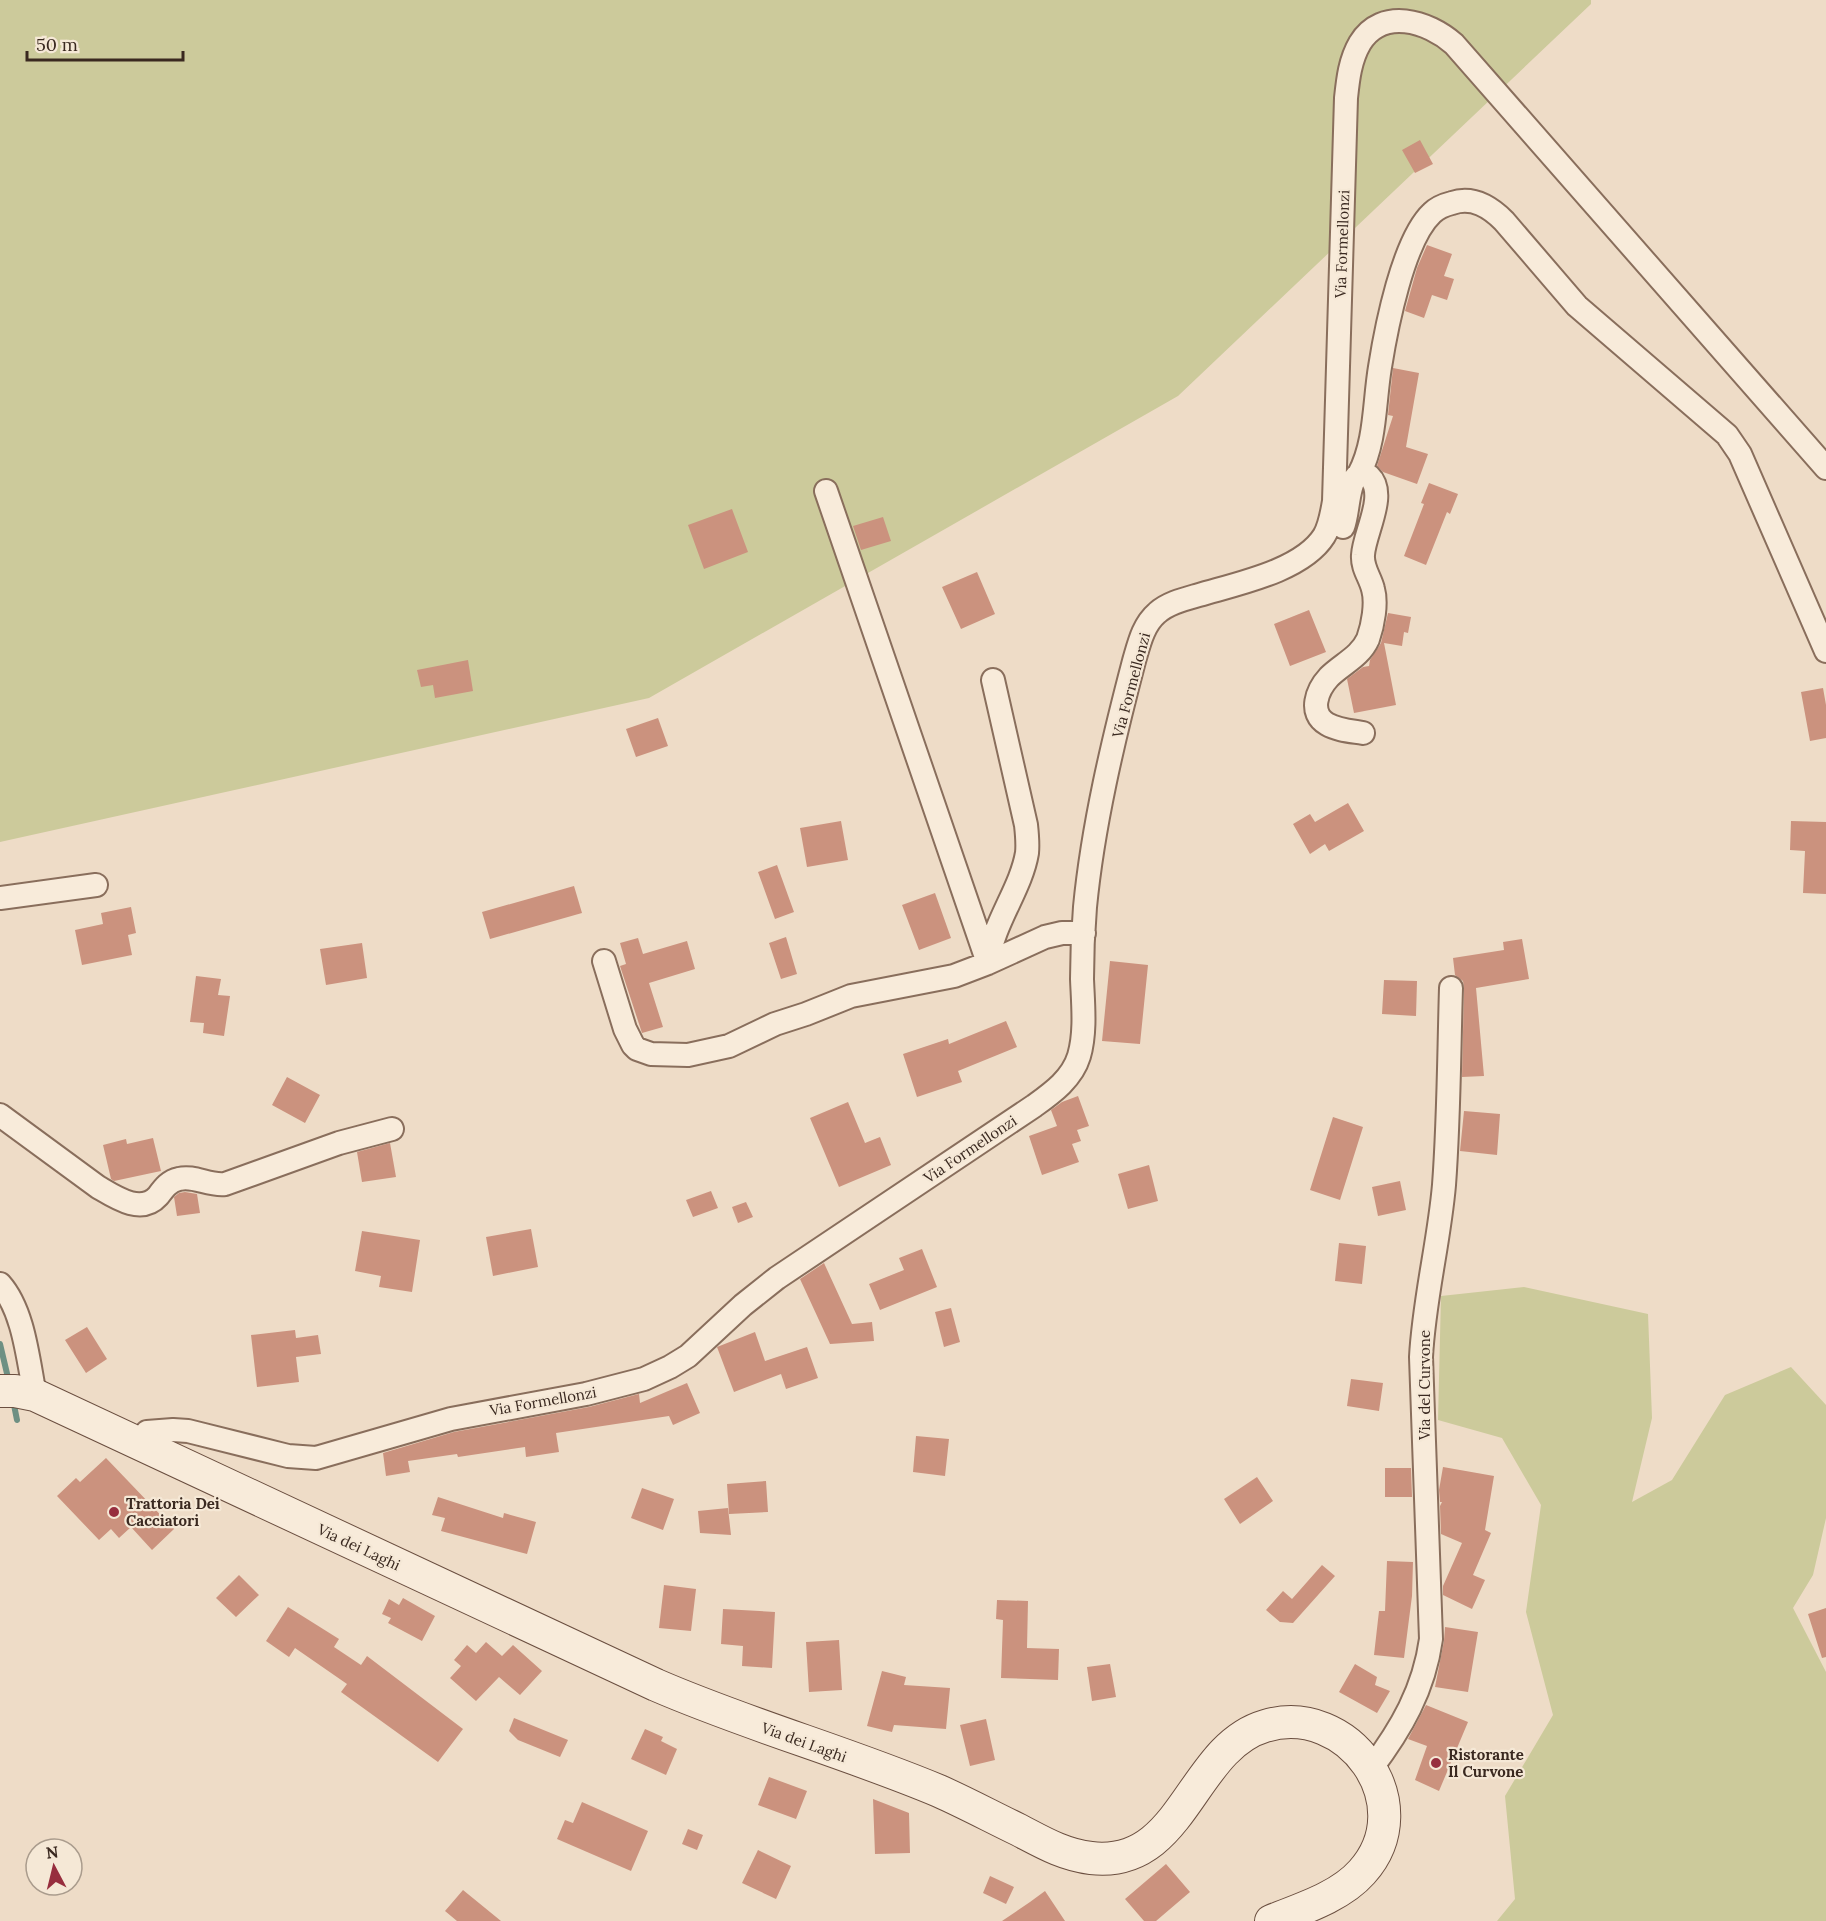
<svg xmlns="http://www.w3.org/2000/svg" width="1826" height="1921" viewBox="0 0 1826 1921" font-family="Lora,serif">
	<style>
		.green { fill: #ccca9b }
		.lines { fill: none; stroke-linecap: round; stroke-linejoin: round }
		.stream { stroke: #6e9083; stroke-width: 6 }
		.building { fill: #cb927e }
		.minor-casing { stroke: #896e5c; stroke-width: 26 }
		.secondary-casing { stroke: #6b4f40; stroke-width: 34 }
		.minor { stroke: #f8ebda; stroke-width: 22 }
		.secondary { stroke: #f8ebda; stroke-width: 32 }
		.poi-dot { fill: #972e3e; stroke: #f5e8d6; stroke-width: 2 }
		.labels { text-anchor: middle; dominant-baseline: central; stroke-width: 4.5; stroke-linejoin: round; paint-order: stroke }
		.street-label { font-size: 15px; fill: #3a2920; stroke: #f5e8d6 }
		.poi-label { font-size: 15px; font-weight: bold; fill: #3a2920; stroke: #f5e8d6; text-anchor: start }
	</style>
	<rect width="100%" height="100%" fill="#eedcc7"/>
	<path class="green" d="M0,0H1591V4L1178,396L649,698L0,842Z
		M1524,1287L1648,1314L1652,1418L1632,1502L1672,1480L1725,1395L1791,1367L1826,1405V1518L1813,1575L1793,1608L1826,1672V1921H1497L1515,1899L1505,1796L1553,1715L1526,1612L1541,1505L1502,1438L1438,1420L1441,1296Z"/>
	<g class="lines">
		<path class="stream" d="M0,1344L9,1382
			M13,1400L17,1420"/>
	</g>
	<path class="building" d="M1420,140L1433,164L1415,173L1402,150Z
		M1427,245L1452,254L1444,276L1454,279L1447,300L1432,295L1424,318L1405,311L1417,268Z
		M1393,368L1419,373L1406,447L1428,454L1417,484L1383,472L1377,466L1393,416L1388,415Z
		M1429,483L1458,494L1450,514L1447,512L1426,565L1404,556L1424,504L1421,503Z
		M732,509L748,552L704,569L688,525Z
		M883,517L891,541L861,550L853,526Z
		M977,572L995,614L961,629L942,587Z
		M1309,610L1326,652L1290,666L1274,624Z
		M1388,613L1411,617L1408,633L1404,632L1402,646L1384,643L1396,705L1354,713L1347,679L1363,667L1369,666L1370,660L1381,643Z
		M468,660L473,691L435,698L433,685L421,687L417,670Z
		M1823,688L1826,705V738L1810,741L1801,692Z
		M658,718L668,746L636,757L626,729Z
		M1348,803L1364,831L1329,851L1325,844L1310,854L1293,824L1310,814L1315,822Z
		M841,821L848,860L807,867L800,828Z
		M1791,821L1826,822V894L1803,893L1805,851L1790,850Z
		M777,865L794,912L775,919L758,872Z
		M574,886L582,913L490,939L482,912Z
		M935,893L951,938L919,950L902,905Z
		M131,907L136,933L128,935L132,955L82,965L75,930L103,924L101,913Z
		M786,937L797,974L781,979L769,943Z
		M638,938L643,954L687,941L695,969L649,983L663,1027L642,1033L620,966L626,964L620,943Z
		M1522,939L1529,979L1476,988L1484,1076L1462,1077L1464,988L1463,981L1455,975L1453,958L1504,950L1503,942Z
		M362,943L367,978L326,985L320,949Z
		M1110,961L1148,965L1140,1044L1102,1041Z
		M196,976L221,979L218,995L230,996L224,1036L203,1033L204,1023L190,1022Z
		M1384,980L1417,981L1416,1016L1382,1014Z
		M1006,1021L1017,1047L958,1071L962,1082L917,1097L903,1054L948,1039L949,1044Z
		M287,1077L320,1095L305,1123L272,1105Z
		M1078,1096L1089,1126L1077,1130L1081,1141L1072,1144L1079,1162L1042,1175L1029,1136L1057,1126L1051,1110L1062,1102Z
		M848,1102L865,1143L880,1137L891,1165L839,1187L810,1118Z
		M1464,1111L1500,1114L1497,1155L1460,1151Z
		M1333,1117L1363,1127L1340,1200L1310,1190Z
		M153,1138L161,1171L114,1181L111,1179L103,1145L126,1139L127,1144Z
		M390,1143L396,1177L362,1182L357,1152Z
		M1149,1165L1158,1201L1128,1209L1118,1174Z
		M1400,1181L1406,1210L1378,1216L1372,1187Z
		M711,1191L718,1208L693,1217L686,1200Z
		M185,1192L197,1194L200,1213L177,1216L174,1197L179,1193Z
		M746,1202L753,1217L738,1223L732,1207Z
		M531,1229L538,1267L493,1276L486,1237Z
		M362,1231L420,1240L412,1292L379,1287L381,1276L355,1271Z
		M1339,1243L1366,1246L1362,1284L1335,1281Z
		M922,1249L937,1287L880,1310L869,1284L904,1270L899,1258Z
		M824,1263L852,1324L872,1322L874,1341L830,1344L800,1279Z
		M951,1308L960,1342L944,1347L935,1312Z
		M87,1327L107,1359L86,1373L65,1340Z
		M295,1330L296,1338L318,1335L321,1354L296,1357L299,1382L257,1387L251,1335Z
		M755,1332L765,1361L807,1347L818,1378L786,1389L781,1374L734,1392L717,1347Z
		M1351,1379L1383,1383L1379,1411L1347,1406Z
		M687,1383L700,1413L673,1425L669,1416L556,1433L559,1452L526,1457L525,1447L458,1457L457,1454L408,1461L410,1472L386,1476L383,1453L454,1432L589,1407L639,1394L640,1403Z
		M916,1436L949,1439L945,1476L913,1472Z
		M106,1458L174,1529L152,1550L131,1527L119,1538L111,1529L99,1540L57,1496L76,1478L80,1482Z
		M1443,1467L1494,1476L1485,1530L1491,1533L1473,1575L1485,1580L1472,1609L1443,1595V1586L1462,1543L1441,1534L1440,1506L1442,1502H1440L1439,1490Z
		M1385,1468H1411L1412,1497H1385Z
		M1257,1477L1273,1501L1240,1524L1224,1499Z
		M766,1481L768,1512L729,1514L727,1484Z
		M642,1488L674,1499L663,1530L631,1518Z
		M438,1497L503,1518L504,1513L536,1522L527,1554L441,1531L445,1518L432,1515Z
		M728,1508L731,1535L700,1533L698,1511Z
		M1387,1561L1413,1562L1412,1596L1404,1658L1374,1655L1379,1611H1385Z
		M1322,1565L1335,1576L1293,1623L1280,1622L1266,1610L1283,1591L1292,1599Z
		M239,1575L259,1595L236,1617L216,1598Z
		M664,1585L696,1589L691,1631L659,1628Z
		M403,1598L435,1616L422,1641L388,1623L391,1618L382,1614L389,1599L399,1605Z
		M997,1600L1028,1601L1027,1648L1059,1649L1058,1680L1001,1678L1003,1620L996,1619Z
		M288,1607L339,1639L334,1647L361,1665L367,1656L463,1729L438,1762L341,1692L347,1684L295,1648L289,1657L266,1641Z
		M1826,1608V1657L1822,1658L1808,1614Z
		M723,1609L775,1612L772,1668L742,1666L743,1646L721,1644Z
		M1445,1627L1478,1632L1468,1692L1435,1687L1444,1641Z
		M839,1640L842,1690L809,1692L806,1642Z
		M486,1642L502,1656L513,1645L542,1671L520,1695L499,1677L476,1701L450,1678L461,1666L454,1660L467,1645L476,1653Z
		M1110,1664L1116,1697L1092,1701L1087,1667Z
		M1355,1664L1377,1677L1375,1685L1390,1691L1377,1713L1339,1692Z
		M882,1671L906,1677L904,1685L950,1688L946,1729L894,1725L892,1732L867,1726Z
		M1426,1705L1468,1722L1439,1791L1415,1780L1427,1746L1408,1739Z
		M514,1718L568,1740L560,1757L518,1740L509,1731Z
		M986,1719L995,1760L970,1766L960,1725Z
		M645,1729L663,1737L661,1741L677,1749L666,1775L631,1759Z
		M769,1777L807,1791L796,1819L758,1805Z
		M873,1799L909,1813L910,1853L875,1854Z
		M582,1802L648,1831L631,1871L557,1839L565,1820L573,1823Z
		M688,1829L703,1835L697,1850L682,1844Z
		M758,1850L791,1866L776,1899L742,1883Z
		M1166,1864L1190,1892L1156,1921H1144L1125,1899Z
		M990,1876L1014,1887L1006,1904L983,1893Z
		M463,1890L501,1921H457L445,1911Z
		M1045,1891L1065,1921H1002L1030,1902Z"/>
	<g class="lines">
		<g class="minor-casing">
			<path id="minor" d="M1359,474C1376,442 1374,403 1380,367C1386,329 1403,240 1432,213C1437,208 1444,205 1452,203C1473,196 1490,207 1504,221L1577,306L1727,435L1740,454L1826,651
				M826,491L988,963
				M1343,527C1349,512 1347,482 1359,474L1369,476C1388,494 1364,533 1363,555C1362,568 1370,577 1373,589C1377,603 1373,625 1368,639C1360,657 1342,664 1329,677C1317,690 1308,713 1327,724C1337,730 1351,731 1363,733
				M0,898L96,885
				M604,961L625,1029L633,1045L637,1049L651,1054L688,1055L729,1046L775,1024L806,1014L851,996L954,976L988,963L1045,937L1062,933H1084
				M988,962C993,923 1021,889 1027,853C1028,843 1027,834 1026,825L993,680
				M0,1115L98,1187C115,1197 141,1215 158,1196C164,1188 169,1181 179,1179C194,1175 209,1186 225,1184L339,1143L392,1129
				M0,1284C24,1311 28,1360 35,1395
				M147,1432L173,1430L188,1431L288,1456L316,1458L451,1419L586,1394L644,1379L670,1367L688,1356L743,1305L777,1278L1034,1106C1052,1093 1072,1079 1079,1056C1086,1032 1083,1004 1082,979C1082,955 1083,931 1085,907C1093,825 1113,741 1134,661C1139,644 1143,625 1157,613C1168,603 1185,599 1199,595C1236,584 1302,571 1324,536C1330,526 1332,513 1334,501L1346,98C1348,79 1350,60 1360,43C1382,7 1428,21 1454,44L1826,468
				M1371,1769C1401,1729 1424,1690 1431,1639L1421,1357C1424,1299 1439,1243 1444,1185C1449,1119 1449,1053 1451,988"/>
		</g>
		<g class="secondary-casing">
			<path id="secondary" d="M0,1391H15L35,1395L656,1685C748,1725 846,1752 939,1791C966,1803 992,1817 1019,1830C1042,1842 1064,1855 1091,1858C1184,1869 1190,1748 1265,1726C1348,1701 1423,1804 1362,1872C1340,1897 1301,1909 1271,1921"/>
		</g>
		<use href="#minor" class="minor"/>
		<use href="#secondary" class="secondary"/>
	</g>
	<g class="poi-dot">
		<circle cx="114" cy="1512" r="6"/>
		<circle cx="1436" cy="1763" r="6"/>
	</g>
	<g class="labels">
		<g class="street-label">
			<text transform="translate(1342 244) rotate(-88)">Via Formellonzi</text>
			<text transform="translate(1131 685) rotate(-75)">Via Formellonzi</text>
			<text transform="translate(970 1149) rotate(-34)">Via Formellonzi</text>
			<text transform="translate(1424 1385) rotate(-90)">Via del Curvone</text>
			<text transform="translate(543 1401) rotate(-10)">Via Formellonzi</text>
			<text transform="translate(359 1547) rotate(25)">Via dei Laghi</text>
			<text transform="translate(804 1742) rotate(20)">Via dei Laghi</text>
		</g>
		<g class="poi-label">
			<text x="126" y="1503">Trattoria Dei<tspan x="126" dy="17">Cacciatori</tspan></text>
			<text x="1448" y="1754">Ristorante<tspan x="1448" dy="17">Il Curvone</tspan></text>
		</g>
	</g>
	<g transform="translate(54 1867) rotate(353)"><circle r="28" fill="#f5e8d6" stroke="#aa9c8d" stroke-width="1.5"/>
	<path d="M0-4.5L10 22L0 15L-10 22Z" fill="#972e3e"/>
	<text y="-9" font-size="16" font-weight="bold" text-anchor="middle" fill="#3a2920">N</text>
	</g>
	<path d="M27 51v9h156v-9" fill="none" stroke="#3a2920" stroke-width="3"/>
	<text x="36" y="51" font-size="18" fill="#3a2920" stroke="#f5e8d6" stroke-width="4.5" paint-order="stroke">50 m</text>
</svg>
